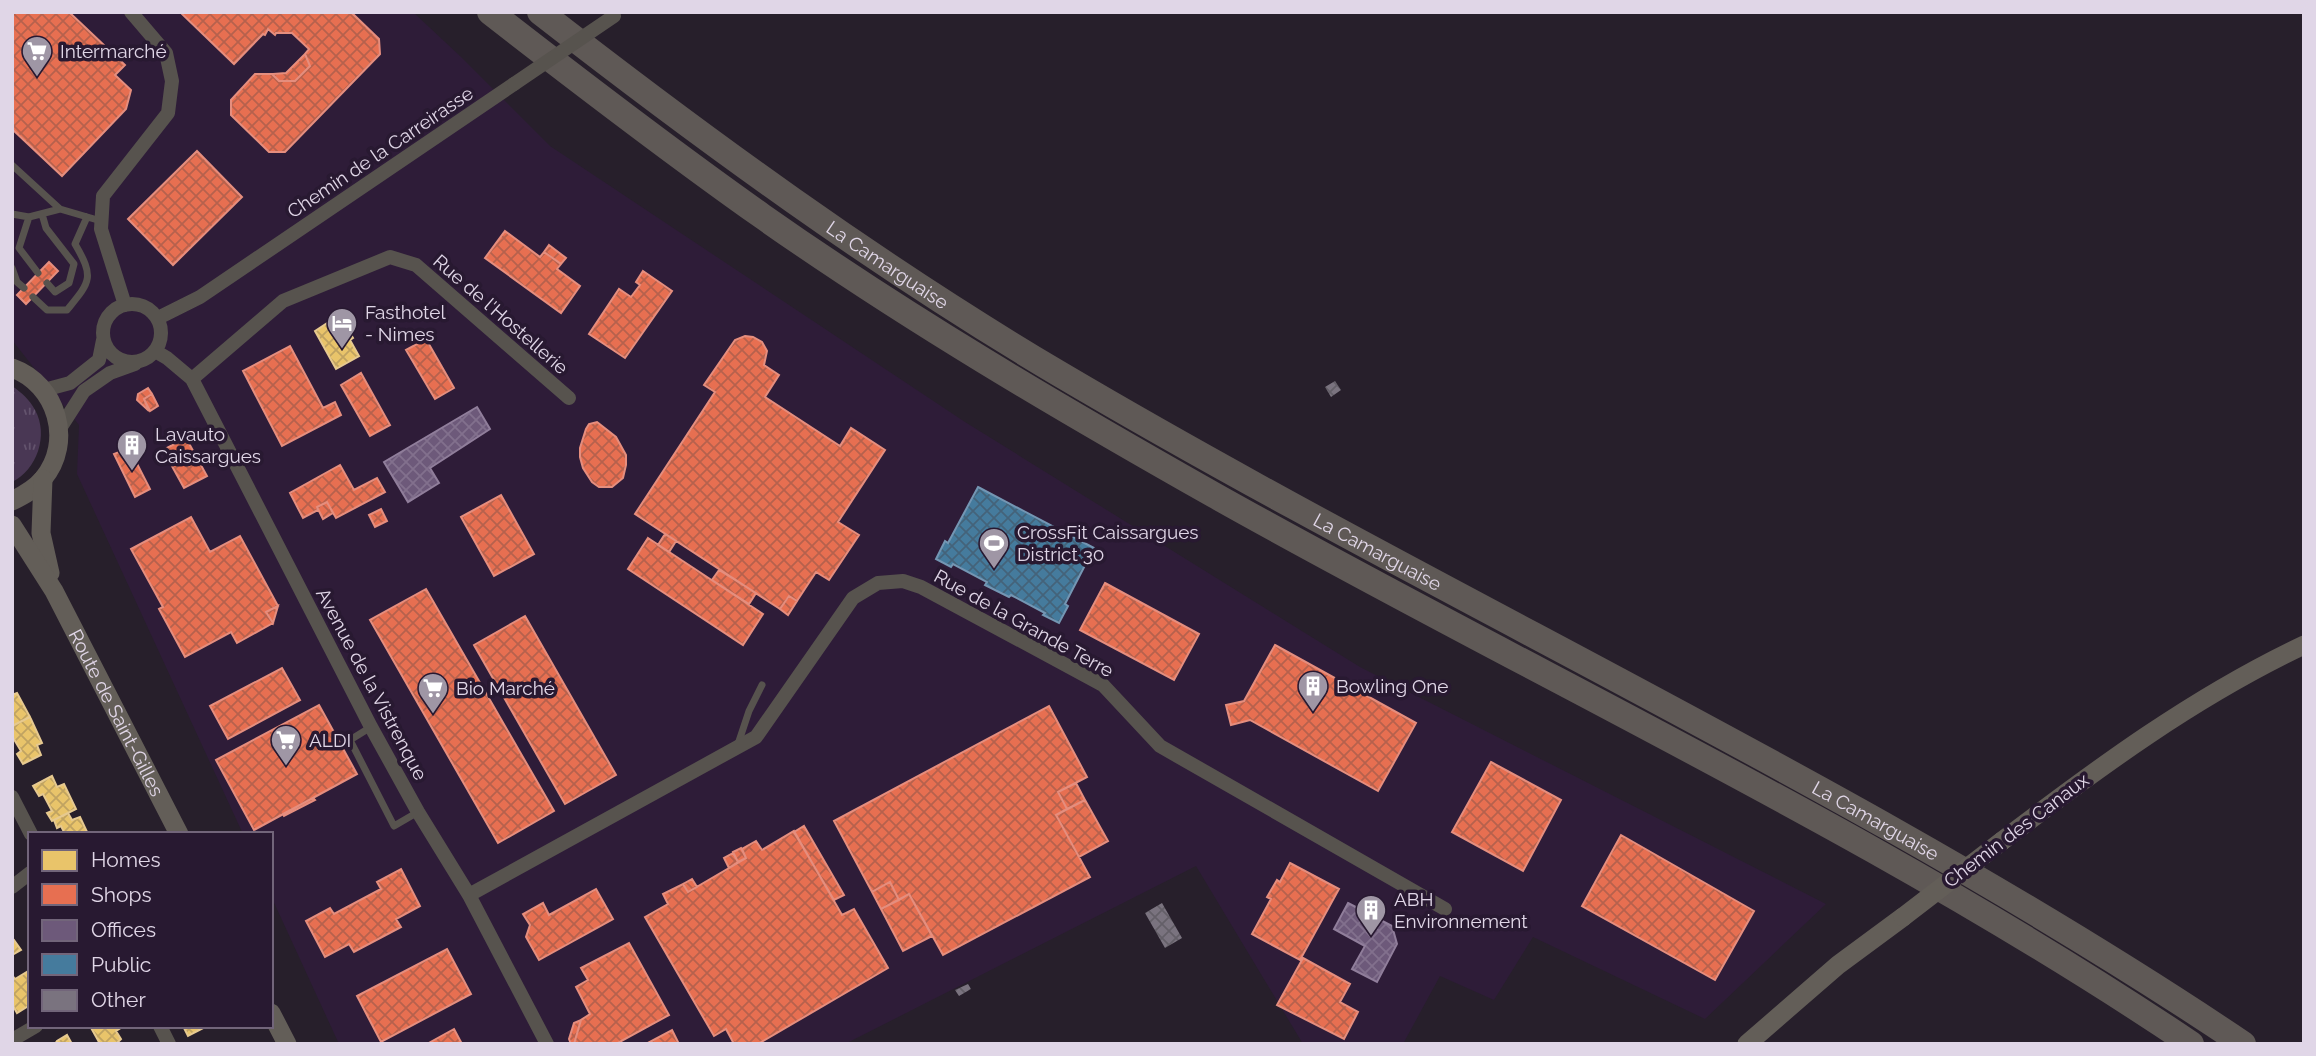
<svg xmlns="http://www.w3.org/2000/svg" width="2316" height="1056" viewBox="0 0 2316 1056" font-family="Raleway,sans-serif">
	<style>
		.built { fill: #2e1c38 }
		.grass { fill: url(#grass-tufts) }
		.homes { fill: url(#homes-cross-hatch); stroke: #e6c990; stroke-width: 2 }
		.shops { fill: url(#shops-cross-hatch); stroke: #e58e7e; stroke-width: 2 }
		.offices { fill: url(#offices-cross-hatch); stroke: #907e9b; stroke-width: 2 }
		.public { fill: url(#public-cross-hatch); stroke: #7496b3; stroke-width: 2 }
		.building { fill: url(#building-cross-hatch) }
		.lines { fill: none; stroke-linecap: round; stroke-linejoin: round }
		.service { stroke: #57534e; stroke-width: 7 }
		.minor { stroke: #57534e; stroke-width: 14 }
		.secondary { stroke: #635e58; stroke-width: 19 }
		.motorway { stroke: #5f5956; stroke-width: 26 }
		.minor-bridge { stroke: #57534e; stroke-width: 14 }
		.secondary-bridge { stroke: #635e58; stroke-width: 19 }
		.labels { text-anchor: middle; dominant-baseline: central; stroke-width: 7; stroke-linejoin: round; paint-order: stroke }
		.poi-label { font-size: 19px; fill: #e0d6e7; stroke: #281931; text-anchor: start }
		.street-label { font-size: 19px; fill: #e0d6e7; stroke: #281931 }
	</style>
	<defs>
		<pattern id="grass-tufts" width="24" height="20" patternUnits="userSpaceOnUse" patternTransform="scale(1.75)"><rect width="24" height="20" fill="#493754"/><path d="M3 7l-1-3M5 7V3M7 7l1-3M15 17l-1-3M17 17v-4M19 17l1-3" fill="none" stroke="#63536d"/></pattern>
		<pattern id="homes-cross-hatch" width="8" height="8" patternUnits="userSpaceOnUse" patternTransform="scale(1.75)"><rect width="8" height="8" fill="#e9c46a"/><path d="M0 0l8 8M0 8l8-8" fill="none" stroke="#c0a361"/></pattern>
		<pattern id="shops-cross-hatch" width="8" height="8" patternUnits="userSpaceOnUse" patternTransform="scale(1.75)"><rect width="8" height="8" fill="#e76f51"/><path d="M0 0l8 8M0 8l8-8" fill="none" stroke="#b6614d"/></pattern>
		<pattern id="offices-cross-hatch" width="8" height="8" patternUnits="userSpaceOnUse" patternTransform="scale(1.75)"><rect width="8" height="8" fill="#6d597a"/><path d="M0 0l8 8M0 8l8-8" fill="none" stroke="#82708d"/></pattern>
		<pattern id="public-cross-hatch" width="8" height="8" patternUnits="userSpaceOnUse" patternTransform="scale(1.75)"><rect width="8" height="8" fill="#457b9d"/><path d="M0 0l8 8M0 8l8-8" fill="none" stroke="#44637a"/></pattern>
		<pattern id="building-cross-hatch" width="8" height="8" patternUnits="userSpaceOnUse" patternTransform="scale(1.75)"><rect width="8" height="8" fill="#7a737f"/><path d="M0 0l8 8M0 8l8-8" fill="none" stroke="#645f68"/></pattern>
	</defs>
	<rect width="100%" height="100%" fill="#271f2b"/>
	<path class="built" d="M12,12H413L460,56L550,146L965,422L1360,667L1826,904L1705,1019L1533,937L1494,1000L1440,976L1403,1044H1303L1196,866L845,1044H339L271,896V834H243L77,474L79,425L12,340Z"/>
	<path class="grass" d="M12,386C22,393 29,399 35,410C49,435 37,470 12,482Z"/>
	<path class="homes" d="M332,320L334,323L339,321L345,332L348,330L353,338L350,340L359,356L336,369L315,331Z
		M17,693L30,717L12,726V695Z
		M30,717L42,743L37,745L41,755L23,764L17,754L21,751L12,736V726Z
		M52,776L57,787L64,784L76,809L52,821L47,813L52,811L43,794L39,796L33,786Z
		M68,813L72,820L80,817L88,834H65L61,826L57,828L54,820Z
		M14,940L21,950L12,955V941Z
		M30,970V1005L17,1013L12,1004V975L15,979Z
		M90,1026H124L116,1031L121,1039L116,1044H96L99,1042Z
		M183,1026H207L188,1036Z
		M67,1035L72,1044H55L57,1041Z"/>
	<path class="shops" d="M12,12H69L125,65L115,75L131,90L126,109L62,176L12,129Z
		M180,12H351L379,39L380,54L285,152H269L231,115V100L255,74H272L279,81H295L310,66L305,54L309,49L292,33H276L275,35L268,29L265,35L263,34L234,64Z
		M305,54L310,66L295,81H279L272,74L286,73Z
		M197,151L242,197L173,265L128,219Z
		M505,231L540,257L544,252L561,264L557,269L580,286L561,313L485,258Z
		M549,245L566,258L561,264L544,252Z
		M49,262L58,271L26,304L17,295Z
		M643,271L672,291L625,358L589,334L619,289L631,297L640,285L636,282Z
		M745,336L753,337L762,342L767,351L764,365L779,375L765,397L840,446L851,428L885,450L838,522L859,535L829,580L816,572L797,601L789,596L780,609L635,514L715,392L704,385L735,340Z
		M426,339L454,388L435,399L406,350Z
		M290,346L323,408L335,402L341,415L282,446L243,371Z
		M361,373L390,425L370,436L341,385Z
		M148,388L152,394L144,399L149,411L137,400L138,394Z
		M152,394L158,406L150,411L144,399Z
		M597,422L616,437L626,455V465L623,478L612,487H599L592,482L583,468L580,457V448L586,429L589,424Z
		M186,438L207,476L184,488L163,450Z
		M129,448L150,489L135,497L114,454Z
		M340,465L354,490L377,478L385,492L336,518L327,502L317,507L318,510L303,518L290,493Z
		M501,495L534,554L494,576L461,517Z
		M327,502L333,513L323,519L317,507Z
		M381,509L387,521L375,527L369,515Z
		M191,517L210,552L240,536L278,606L266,612L273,623L237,643L231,632L185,657L159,609L163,607L131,549Z
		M665,534L676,541L669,552L658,545Z
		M648,538L763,614L743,645L628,569Z
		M719,570L756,593L749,604L712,580Z
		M1105,583L1199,634L1174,680L1080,630Z
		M426,589L554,811L498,843L370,620Z
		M789,596L797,601L788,615L780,609Z
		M278,606L273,623L266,612Z
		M525,616L616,775L565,804L474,645Z
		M1275,645L1416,723L1378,791L1250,720L1231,725L1226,705L1244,701Z
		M282,668L300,700L228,739L210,706Z
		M319,705L357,774L254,830L216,760Z
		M1049,706L1087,777L1058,792L1067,809L1056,815L1090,877L943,955L909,894L899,900L890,882L872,892L834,821Z
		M1491,762L1561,800L1523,871L1452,832Z
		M1076,783L1085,800L1067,809L1058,792Z
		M313,798L315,800L284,816L283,814Z
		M1085,800L1108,841L1079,857L1056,815Z
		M804,826L844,895L834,900L794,832Z
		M794,831L842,915L854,909L888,968L758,1044H734L726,1029L714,1036L645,917L668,904L663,894L683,884L688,892L746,858L742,849L756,841L762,850Z
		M1621,835L1754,911L1715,980L1582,906Z
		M741,848L746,858L738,862L733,852Z
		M733,853L738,862L729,868L724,858Z
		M1290,863L1339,889L1300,960L1252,934L1271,899L1267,897L1277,880L1280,882Z
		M401,869L420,906L396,919L401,927L354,952L349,944L325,957L306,921L330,908L334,914L381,889L377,882Z
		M692,879L697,887L688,892L683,884Z
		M890,882L899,900L881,909L872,892Z
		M596,889L613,919L539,960L526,937L530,925L523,914L543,903L549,915Z
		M909,894L932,936L903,951L881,909Z
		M629,943L669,1015L616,1044H574L581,1020L590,1014L576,987L588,980L581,968Z
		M447,949L471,994L381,1042L357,996Z
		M1303,958L1350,984L1340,1002L1358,1012L1344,1039L1277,1005Z
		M581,1020L574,1044H571L569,1039L574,1023Z
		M454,1029L462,1044H427Z
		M672,1030L679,1044H646Z"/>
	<path class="offices" d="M477,407L490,429L430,468L439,483L408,502L384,462Z
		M1348,903L1392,926L1397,944L1377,982L1352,969L1365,946L1334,929Z"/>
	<path class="public" d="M978,487L1094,548L1065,604L1068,606L1059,623L1043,615L1045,613L1011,595L1009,597L985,585L987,582L953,564L951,567L936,559L945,541L948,543Z"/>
	<path class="building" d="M1335,381L1341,390L1331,397L1325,387Z
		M1162,903L1182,938L1165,948L1145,913Z
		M968,984L971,989L959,996L955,990Z"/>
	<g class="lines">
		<path class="service" d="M12,165L60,209L101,221
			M12,214L29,217L60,209
			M42,214L46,228L74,264L69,283L55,292L47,283
			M29,217L19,248L38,273
			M12,268L17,282L24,288
			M33,297L47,310H67C90,282 95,278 75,244L87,217
			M371,727L350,740L394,826L418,812
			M737,747L749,711L762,685"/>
		<path class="minor" d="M103 333a29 29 0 1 1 58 0a29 29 0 1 1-58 0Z
			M125,305L101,229L103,196L168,113L172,81L166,53L131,12
			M158,318L200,297L514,84
			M155,351L167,358L192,379L371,727L418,812L469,895L547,1044
			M192,379L283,301L390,257L416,265L569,398
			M44,390L70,383L99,360L103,340
			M59,430L84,391L110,373L135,364
			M12,797L31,834
			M12,887L30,873
			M469,895L756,737L853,598L878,583L903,581L921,587L1103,685L1160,746L1445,909
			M160,1026L169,1044
			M12,1040L36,1026"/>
		<g class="secondary">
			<path d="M12,368C57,384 74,442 43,479C35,489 24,495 12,501"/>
			<path d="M43,479L41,533L50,573"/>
			<path id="s1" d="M12,525L54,591L179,834"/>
			<path d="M2002,841C2098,768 2194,697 2304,645"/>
			<path d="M271,1013L287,1044"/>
			<path d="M1747,1044L1838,965L1903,917"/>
		</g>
		<g class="motorway">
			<path d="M490,12C580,82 670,151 762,216C907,318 1060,408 1214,495C1539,678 1881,835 2191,1044"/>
			<path id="s2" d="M540,12C706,141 876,265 1058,373C1449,604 1865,790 2243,1044"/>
		</g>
		<path class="minor-bridge" d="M514,84L614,16"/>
		<path class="secondary-bridge" d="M1903,917L2002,841"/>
	</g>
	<defs>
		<g id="supermarket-pin" transform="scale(1.575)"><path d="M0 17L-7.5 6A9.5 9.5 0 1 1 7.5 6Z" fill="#9f96a5" stroke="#281931"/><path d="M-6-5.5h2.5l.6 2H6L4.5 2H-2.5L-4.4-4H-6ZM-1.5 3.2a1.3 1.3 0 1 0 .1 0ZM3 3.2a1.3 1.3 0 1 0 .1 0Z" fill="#fff"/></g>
		<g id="hotel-pin" transform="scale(1.575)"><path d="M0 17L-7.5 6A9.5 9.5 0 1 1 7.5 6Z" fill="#9f96a5" stroke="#281931"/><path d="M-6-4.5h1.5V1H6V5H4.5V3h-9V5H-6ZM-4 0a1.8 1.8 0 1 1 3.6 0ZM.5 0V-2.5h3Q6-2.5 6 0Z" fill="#fff"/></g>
		<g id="building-pin" transform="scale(1.575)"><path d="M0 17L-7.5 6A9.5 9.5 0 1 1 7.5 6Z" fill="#9f96a5" stroke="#281931"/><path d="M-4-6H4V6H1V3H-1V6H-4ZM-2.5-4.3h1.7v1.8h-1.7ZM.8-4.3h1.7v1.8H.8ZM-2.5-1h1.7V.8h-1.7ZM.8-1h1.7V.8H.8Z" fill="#fff"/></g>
		<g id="stadium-pin" transform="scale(1.575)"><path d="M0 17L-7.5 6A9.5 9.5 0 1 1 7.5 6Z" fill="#9f96a5" stroke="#281931"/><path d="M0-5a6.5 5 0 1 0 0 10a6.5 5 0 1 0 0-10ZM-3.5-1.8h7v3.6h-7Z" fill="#fff"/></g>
	</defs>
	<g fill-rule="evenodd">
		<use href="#supermarket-pin" x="37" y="51"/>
		<use href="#hotel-pin" x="342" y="323"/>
		<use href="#building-pin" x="132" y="445"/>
		<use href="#stadium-pin" x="994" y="543"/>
		<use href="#building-pin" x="1313" y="686"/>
		<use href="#supermarket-pin" x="433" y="688"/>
		<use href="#supermarket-pin" x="286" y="740"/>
		<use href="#building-pin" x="1371" y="910"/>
	</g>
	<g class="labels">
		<g class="poi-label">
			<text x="60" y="51">Intermarché</text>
			<text x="365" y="312">Fasthotel<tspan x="365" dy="22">- Nimes</tspan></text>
			<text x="155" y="434">Lavauto<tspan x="155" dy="22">Caissargues</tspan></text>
			<text x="1017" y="532">CrossFit Caissargues<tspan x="1017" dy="22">District 30</tspan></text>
			<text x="1336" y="686">Bowling One</text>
			<text x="456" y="688">Bio Marché</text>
			<text x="309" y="740">ALDI</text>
			<text x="1394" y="899">ABH<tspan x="1394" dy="22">Environnement</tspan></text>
		</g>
		<g class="street-label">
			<text transform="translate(380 152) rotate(-34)">Chemin de la Carreirasse</text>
			<text stroke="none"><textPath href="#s2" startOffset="430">La Camarguaise</textPath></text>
			<text transform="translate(501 314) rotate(41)">Rue de l'Hostellerie</text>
			<text stroke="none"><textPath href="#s2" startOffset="998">La Camarguaise</textPath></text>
			<text transform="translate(1024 623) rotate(29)">Rue de la Grande Terre</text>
			<text transform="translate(372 684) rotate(62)">Avenue de la Vistrenque</text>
			<text stroke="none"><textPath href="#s1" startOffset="215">Route de Saint-Gilles</textPath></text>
			<text stroke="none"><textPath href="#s2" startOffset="1564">La Camarguaise</textPath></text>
			<text transform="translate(2016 830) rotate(-37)">Chemin des Canaux</text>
		</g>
	</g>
	<rect width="2316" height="1056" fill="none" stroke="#e0d6e7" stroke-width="28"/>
	<rect x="28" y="832" width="245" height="196" fill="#281931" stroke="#72657a" stroke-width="2"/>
	<rect x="42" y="850" width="35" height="21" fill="#e9c46a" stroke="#72657a" stroke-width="2"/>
	<text x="91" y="867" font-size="21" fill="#e0d6e7">Homes</text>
	<rect x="42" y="884" width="35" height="21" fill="#e76f51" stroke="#72657a" stroke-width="2"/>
	<text x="91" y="902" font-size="21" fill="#e0d6e7">Shops</text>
	<rect x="42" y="920" width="35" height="21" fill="#6d597a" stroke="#72657a" stroke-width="2"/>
	<text x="91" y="937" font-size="21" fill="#e0d6e7">Offices</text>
	<rect x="42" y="954" width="35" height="21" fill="#457b9d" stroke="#72657a" stroke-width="2"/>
	<text x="91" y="972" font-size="21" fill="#e0d6e7">Public</text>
	<rect x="42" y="990" width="35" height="21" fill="#7a737f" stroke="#72657a" stroke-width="2"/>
	<text x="91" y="1007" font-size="21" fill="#e0d6e7">Other</text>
</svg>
